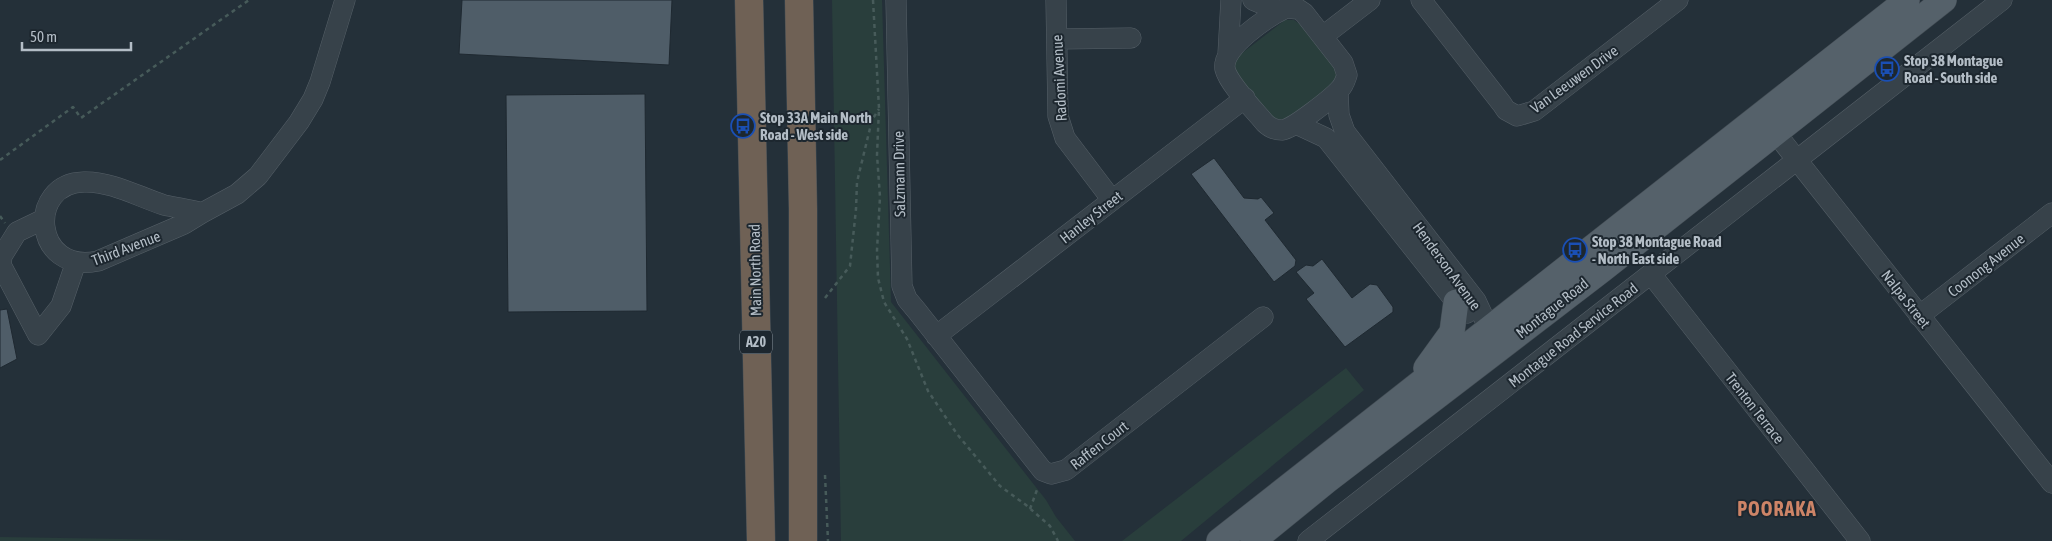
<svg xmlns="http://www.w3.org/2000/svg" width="2052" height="541" viewBox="0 0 2052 541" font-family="'Asap Condensed',sans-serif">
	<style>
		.green { fill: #293e3c }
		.building { fill: #4f5d68; stroke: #1f2931 }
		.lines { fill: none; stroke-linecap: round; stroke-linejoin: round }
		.minor-casing { stroke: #566068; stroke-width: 21 }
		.major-casing { stroke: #414b53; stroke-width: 26 }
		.highway-casing { stroke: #434d55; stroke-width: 29 }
		.path { stroke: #475b5a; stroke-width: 2.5; stroke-dasharray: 4 4; stroke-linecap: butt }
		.minor { stroke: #37424a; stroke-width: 20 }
		.major { stroke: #55616a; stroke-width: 25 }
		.highway { stroke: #6f6155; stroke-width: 28 }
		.labels { text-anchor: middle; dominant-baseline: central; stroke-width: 4; stroke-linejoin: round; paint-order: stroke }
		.shield { fill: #1d272f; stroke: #869099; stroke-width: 1 }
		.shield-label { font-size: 14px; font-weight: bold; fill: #b3bdc6 }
		.poi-label { font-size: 15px; font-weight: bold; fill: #b3bdc6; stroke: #1d272f; text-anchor: start }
		.street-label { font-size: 15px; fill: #b3bdc6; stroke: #1d272f }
		.district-label { font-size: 20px; font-weight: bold; letter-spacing: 1px; fill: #cd8467; stroke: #1d272f }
	</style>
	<rect width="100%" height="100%" fill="#243039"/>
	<path class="green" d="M832,0H882L891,302L1046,500L1056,517L1075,541H841Z
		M1285,20H1294L1301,25C1309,34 1338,64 1336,76C1335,88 1297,111 1286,119L1279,120L1271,117L1235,72L1233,65L1237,57Z
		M1346,368L1364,390L1181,541H1122Z
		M0,537L245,541H246H0Z"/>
	<path class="building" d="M462,0H672L669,65L459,54Z
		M645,94L647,311L508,312L506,95Z
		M1214,158L1244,198L1258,199L1261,197L1274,213L1265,220L1296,260L1295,266L1274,282L1191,174Z
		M1322,259L1352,298L1370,284L1377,285L1393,307V312L1345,347L1306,299L1314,293L1296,272L1306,265L1313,266Z
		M7,309L17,359L0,368V310Z"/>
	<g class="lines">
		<g class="minor-casing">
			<path id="minor" d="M896,0L902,286L907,299L917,311L1043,471L1051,474L1066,470L1263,317
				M1056,0L1058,116L1065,138L1112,200
				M1253,0L1279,11
				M1421,0L1502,104L1506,110L1517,116L1534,111L1678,0
				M1286,8L1298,9L1304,13L1343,63L1347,75C1345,81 1344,85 1340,89C1332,98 1293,129 1282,130C1275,130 1270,128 1265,123C1255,111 1228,83 1225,69C1221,47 1269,16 1286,8Z
				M1323,36L1370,0
				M1057,39L1131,38
				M1228,54L1231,0
				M1338,91L1339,115L1345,132L1476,301L1489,329
				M1767,122L2052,483
				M1296,124L1326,138L1463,311L1467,313
				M202,213C189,209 177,208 164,205C139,197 111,181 84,182C26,183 33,275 98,261L184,224L202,213L237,194L258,176L299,122L313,99L320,82L345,0
				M44,219L17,232L2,256L1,265L38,335L61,306L76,262
				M1651,274L1860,541
				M1919,316L2052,213
				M936,336L1245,98
				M1308,541L2002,0"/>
		</g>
		<g class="major-casing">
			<path id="major" d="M1426,368L1452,332L1456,302
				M1219,541L1907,0
				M1253,541L1328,480L1602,270L1944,0"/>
		</g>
		<g class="highway-casing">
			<path id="highway" d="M749,0L761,541
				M799,0L803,209V541"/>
		</g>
		<path class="path" d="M873,0L879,108L877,155L880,197L877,250L878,278L884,302L907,339L928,391L957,434L1000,486L1026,505L1050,526L1058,541
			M0,160L73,107L81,118L249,0
			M0,216L5,223
			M825,298L850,266L856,209L857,182L872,120L879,109
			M825,475L828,541
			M1030,509L1038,487"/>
		<use href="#minor" class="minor"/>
		<use href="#major" class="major"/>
		<use href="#highway" class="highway"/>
	</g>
	<defs>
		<g id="bus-ring" transform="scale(1.25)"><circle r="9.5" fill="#1d272f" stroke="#1a4fb4" stroke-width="1.5"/><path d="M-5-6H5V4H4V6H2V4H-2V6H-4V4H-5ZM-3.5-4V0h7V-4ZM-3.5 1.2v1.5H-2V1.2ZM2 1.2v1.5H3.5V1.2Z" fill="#1a4fb4"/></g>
	</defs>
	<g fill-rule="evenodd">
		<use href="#bus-ring" x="1887" y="69"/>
		<use href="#bus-ring" x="743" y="126"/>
		<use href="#bus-ring" x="1575" y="250"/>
	</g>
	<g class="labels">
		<rect class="shield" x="740" y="330.5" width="32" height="23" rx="4"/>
		<g class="shield-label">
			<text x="756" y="342">A20</text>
		</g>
		<g class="poi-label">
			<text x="1904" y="60">Stop 38 Montague<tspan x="1904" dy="17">Road - South side</tspan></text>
			<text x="760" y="117">Stop 33A Main North<tspan x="760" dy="17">Road - West side</tspan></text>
			<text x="1592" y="241">Stop 38 Montague Road<tspan x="1592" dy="17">- North East side</tspan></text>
		</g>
		<g class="street-label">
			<text transform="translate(1059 78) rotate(-93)">Radomi Avenue</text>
			<text transform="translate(1574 79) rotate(-36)">Van Leeuwen Drive</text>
			<text transform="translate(899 174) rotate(-91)">Salzmann Drive</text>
			<text transform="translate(1091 217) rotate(-38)">Hanley Street</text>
			<text transform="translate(126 248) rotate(-21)">Third Avenue</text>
			<text transform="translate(1986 265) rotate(-38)">Coonong Avenue</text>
			<text transform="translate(1447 266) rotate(54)">Henderson Avenue</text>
			<text transform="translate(755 270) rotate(-91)">Main North Road</text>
			<text transform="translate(1906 299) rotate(52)">Nalpa Street</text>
			<text transform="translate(1552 308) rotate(-38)">Montague Road</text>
			<text transform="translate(1573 335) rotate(-38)">Montague Road Service Road</text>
			<text transform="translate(1755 408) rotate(52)">Trenton Terrace</text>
			<text transform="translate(1099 445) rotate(-38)">Raffen Court</text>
		</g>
		<g class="district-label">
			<text x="1777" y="508">POORAKA</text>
		</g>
	</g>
	<path d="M22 42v8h109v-8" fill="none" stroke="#b3bdc6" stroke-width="2.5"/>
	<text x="30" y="42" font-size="15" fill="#b3bdc6" stroke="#1d272f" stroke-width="4" paint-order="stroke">50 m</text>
</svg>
